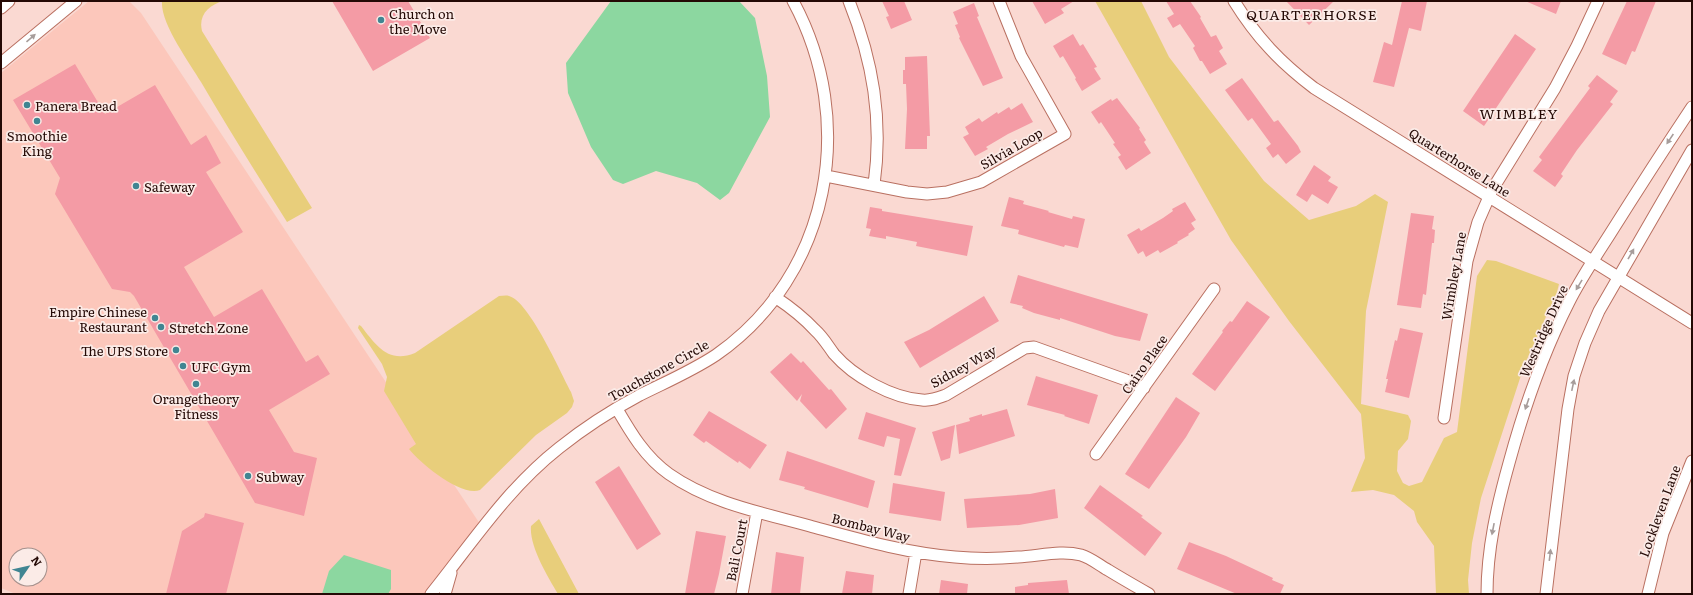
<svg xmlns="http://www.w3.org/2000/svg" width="1693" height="595" viewBox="0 0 1693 595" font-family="Literata,serif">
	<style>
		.built { fill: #fcc7bb; fill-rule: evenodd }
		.green { fill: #e8ce7b }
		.water { fill: #8cd7a0 }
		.building { fill: #f49ba5 }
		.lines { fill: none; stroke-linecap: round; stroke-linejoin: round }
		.street-casing { stroke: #b97061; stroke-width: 13 }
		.street { stroke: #fff; stroke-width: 11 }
		.oneway { fill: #a79d9b }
		.poi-dot { fill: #408592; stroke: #fbebe7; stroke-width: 1.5 }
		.labels { text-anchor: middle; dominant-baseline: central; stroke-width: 3.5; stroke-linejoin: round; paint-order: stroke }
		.poi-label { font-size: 13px; fill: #240905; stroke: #fbebe7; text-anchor: start }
		.street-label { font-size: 13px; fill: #240905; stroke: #fbebe7 }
		.neighbourhood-label { font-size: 14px; letter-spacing: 1px; fill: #240905; stroke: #fbebe7 }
	</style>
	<rect width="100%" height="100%" fill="#fad9d2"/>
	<path class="built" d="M89,1H129L141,13L482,527L432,594H16L1,588V73ZM16,555H40V579H16Z"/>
	<path class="green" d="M162,1H223C209,5 198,15 202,31L312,208L287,222C258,176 229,130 201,82C190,63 160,23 162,1Z
		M1095,1H1141L1169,57L1264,181L1309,220L1356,206L1375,194L1388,202L1366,311L1361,404L1408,415L1411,421L1408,439L1398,451L1397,471L1403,483L1409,486L1422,482L1444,438L1457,432L1477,276L1487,260L1496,261L1559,284L1557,292L1524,366L1481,498L1472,543L1468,580L1469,594H1436L1434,546L1417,522L1414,511L1394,495L1373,490L1351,492L1365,458L1361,414L1289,321L1231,240Z
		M499,296C502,296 506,295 509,296C529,301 561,373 571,392L574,401L572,407L567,413L536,435L480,490C461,497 421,464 409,449L416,444L384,391L387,377L382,364L358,328L359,325L361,326C376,345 388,364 415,353Z
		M539,519L579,594H558C548,577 529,546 531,526Z"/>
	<path class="water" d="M611,1H739L755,18L767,76L770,117L729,193L720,200L697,183L656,171L623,184L613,180L591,147L568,93L566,63Z
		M344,555L391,570V589L388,594H322L329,571Z"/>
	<path class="building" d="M332,1H408L430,38L373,71Z
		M882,1H904L912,20L891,29L886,17L889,16Z
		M1032,1H1074L1061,9L1064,13L1045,24Z
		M1166,1H1190L1201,17L1200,18L1211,37L1216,35L1223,48L1219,51L1227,64L1210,74L1202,61H1200L1193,48L1195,46L1180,24L1173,28L1167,18L1174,14Z
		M1286,1H1334L1309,25Z
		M1402,1H1427L1421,31L1409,28L1394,87L1373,82L1384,42L1392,45Z
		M1525,1H1561L1556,14Z
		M1627,1H1656L1635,52L1632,51L1626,65L1602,54Z
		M974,3L979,16L977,17L1003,78L983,86L959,38L960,37L955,25L958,24L953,12Z
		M1073,34L1080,46L1083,44L1097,67L1094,68L1101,79L1082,91L1075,79L1076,78L1063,56L1060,58L1053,46Z
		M1515,34L1536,49L1484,126L1463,111Z
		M927,56L930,136H927V149H905L907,109L906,84H903V70H905V57Z
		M75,64L105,114L155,85L191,145L206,135L221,163L206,172L243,232L184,267L214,317L262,289L306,362L318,355L330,374L269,410L294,452L317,458L304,516L255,503L134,296L130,292L112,289L55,194L60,178L13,100Z
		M1597,75L1618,91L1610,102L1613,104L1577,150L1561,174L1563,176L1555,187L1533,171L1542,160L1539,157L1590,88L1588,86Z
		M1242,78L1274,122L1278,120L1298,146L1301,152L1286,164L1278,154L1273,158L1266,148L1271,144L1252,118L1248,121L1225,90Z
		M1117,98L1140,128L1139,129L1146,140L1144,142L1151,153L1126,170L1118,157L1121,155L1113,144L1115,143L1101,122L1099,124L1091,112L1111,99L1112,101Z
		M1022,103L1033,122L1008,134L986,147L988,149L975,156L963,137L969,134L965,127L979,118L982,122L997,112L998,114L1009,107L1011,110Z
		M1314,165L1331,177L1328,181L1338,187L1328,204L1312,194L1307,202L1296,195Z
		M1009,197L1024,201L1023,204L1049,211L1048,212L1072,219L1073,216L1085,219L1078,248L1065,245L1064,247L1018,234L1019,230L1001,226Z
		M1185,202L1196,220L1191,223L1195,229L1188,234L1189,235L1177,242L1178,243L1160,253L1158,250L1146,257L1143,251L1138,254L1127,235L1139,228L1141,231L1163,218L1173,211L1172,209Z
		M870,207L882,209V211L973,226L967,256L916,246L917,242L886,236V239L869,236L871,229L866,228Z
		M1411,213L1434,216L1432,229L1435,230L1434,243H1432L1426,295L1423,294L1421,308L1397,305Z
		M1018,275L1148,314L1140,341L1115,336L1060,318V320L1034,313L1022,308L1023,306L1010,303Z
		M984,296L999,321L920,368L904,342L929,330Z
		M1247,301L1270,317L1215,391L1192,374L1223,332L1222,331L1230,321L1232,322Z
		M1400,328L1423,333L1409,398L1385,392L1388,379H1386L1395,340L1397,341Z
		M791,353L801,363L803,361L829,390L831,389L847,409L826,429L800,401L802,394L797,401L770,372Z
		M1036,376L1098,395L1089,424L1064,416L1065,415L1027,405Z
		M1176,397L1200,413L1186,437L1149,489L1125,474Z
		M1007,409L1015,436L959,454L956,425L970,421L969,418L982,414V416Z
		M709,411L767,445L750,469L739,461L738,463L706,441L704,443L693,435Z
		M866,412L916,428L901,476L894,475L900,439L887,436L884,447L858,439Z
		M955,425L950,458L941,461L932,432Z
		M787,451L875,481L868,508L804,489L805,487L779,480Z
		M619,466L661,534L637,550L595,482Z
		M893,483L945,492L941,521L889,513Z
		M1100,485L1143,516L1141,517L1162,533L1145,556L1084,508Z
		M1055,489L1058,518L1019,525L967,528L964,499L1030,494Z
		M205,513L244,523L226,594H166L182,531L204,517Z
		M696,531L726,536L719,574L714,594H685Z
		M1189,542L1226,556L1273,578L1272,580L1284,585L1280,594H1237L1177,569Z
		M776,552L804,557L800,594H771Z
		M846,571L874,575L872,594H842Z
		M941,580L968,584L967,594H939Z
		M1067,580L1069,594H1015V587L1028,585V583Z"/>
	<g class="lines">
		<g class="street-casing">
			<path id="street" d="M849,1C873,61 883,120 874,185
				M1234,1C1257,38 1280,62 1314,88L1692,323
				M1,8L9,1
				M1,63L76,1
				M826,176L907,192L927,194L947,192L981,182L1065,134L1021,56L999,1
				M775,297C790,307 803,317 815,330C823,337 828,346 834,354C854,377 892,398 922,400C931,401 938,398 946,395L1025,348L1034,347L1126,380L1144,388
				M617,409C631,433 645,457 669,474C710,503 763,513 810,526C858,539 906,553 955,557C976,559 997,559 1018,557C1039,556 1061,550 1081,555C1091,558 1099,565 1108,570C1121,578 1135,586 1149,594
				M1444,418L1467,261L1478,222L1492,190L1555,88L1577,46L1598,1
				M1096,454L1214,289
				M431,594C472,543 507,489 559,448C584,428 612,410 640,395C666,382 692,371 716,355C831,275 858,121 793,1
				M445,594L451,573
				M742,594L757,512
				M909,594L916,552
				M1487,594C1487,549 1497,506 1509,463C1524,408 1543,353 1569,302C1581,278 1596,256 1610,234C1637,191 1664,149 1692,107
				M1546,594L1568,409L1574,376L1585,343L1599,311L1692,150
				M1648,594L1663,533L1692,461"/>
		</g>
		<use href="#street" class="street"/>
	</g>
	<defs><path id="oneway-solid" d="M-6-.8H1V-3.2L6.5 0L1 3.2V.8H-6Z"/></defs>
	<g class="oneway">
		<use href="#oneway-solid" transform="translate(31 38) rotate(-41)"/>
		<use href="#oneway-solid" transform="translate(1670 139) rotate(124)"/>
		<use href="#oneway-solid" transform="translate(1631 254) rotate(-60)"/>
		<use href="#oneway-solid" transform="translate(1579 285) rotate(121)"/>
		<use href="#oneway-solid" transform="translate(1573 385) rotate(-78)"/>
		<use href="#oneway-solid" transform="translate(1527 404) rotate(109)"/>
		<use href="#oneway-solid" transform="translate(1493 529) rotate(101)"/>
		<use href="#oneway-solid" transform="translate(1550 555) rotate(-83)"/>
	</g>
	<g class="poi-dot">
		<circle cx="381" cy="20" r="4"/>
		<circle cx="27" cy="105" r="4"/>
		<circle cx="37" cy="121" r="4"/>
		<circle cx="136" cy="186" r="4"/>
		<circle cx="155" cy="318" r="4"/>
		<circle cx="161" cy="327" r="4"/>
		<circle cx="176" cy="350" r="4"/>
		<circle cx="183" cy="366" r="4"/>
		<circle cx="196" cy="384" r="4"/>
		<circle cx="248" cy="476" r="4"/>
	</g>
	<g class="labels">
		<g class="poi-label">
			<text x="389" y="13">Church on<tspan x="389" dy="15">the Move</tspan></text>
			<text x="35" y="105">Panera Bread</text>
			<text x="37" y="135" text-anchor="middle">Smoothie<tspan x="37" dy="15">King</tspan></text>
			<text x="144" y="186">Safeway</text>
			<text x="147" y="311" text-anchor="end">Empire Chinese<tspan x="147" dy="15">Restaurant</tspan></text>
			<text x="169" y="327">Stretch Zone</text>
			<text x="168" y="350" text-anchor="end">The UPS Store</text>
			<text x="191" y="366">UFC Gym</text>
			<text x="196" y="398" text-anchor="middle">Orangetheory<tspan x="196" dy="15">Fitness</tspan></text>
			<text x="256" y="476">Subway</text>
		</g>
		<g class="street-label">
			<text transform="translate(1011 148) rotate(-30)">Silvia Loop</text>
			<text transform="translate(1460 162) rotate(32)">Quarterhorse Lane</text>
			<text transform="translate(1453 276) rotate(-80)">Wimbley Lane</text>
			<text transform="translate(1543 331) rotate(-66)">Westridge Drive</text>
			<text transform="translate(1144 364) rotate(-55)">Cairo Place</text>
			<text transform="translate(963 366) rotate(-29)">Sidney Way</text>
			<text transform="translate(658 370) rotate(-29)">Touchstone Circle</text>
			<text transform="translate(1659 511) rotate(-70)">Lockleven Lane</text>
			<text transform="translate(871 527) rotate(14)">Bombay Way</text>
			<text transform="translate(736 550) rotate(-79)">Bali Court</text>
		</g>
		<g class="neighbourhood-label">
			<text x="1312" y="14">QUARTERHORSE</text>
			<text x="1519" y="113">WIMBLEY</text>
		</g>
	</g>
	<rect width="1693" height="595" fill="none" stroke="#240905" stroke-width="4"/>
	<g transform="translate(28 567) rotate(56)"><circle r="19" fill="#fbebe7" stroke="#a5918d"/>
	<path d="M0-3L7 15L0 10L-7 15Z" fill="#408592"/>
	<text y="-6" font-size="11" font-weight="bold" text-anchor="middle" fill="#240905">N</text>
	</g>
</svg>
